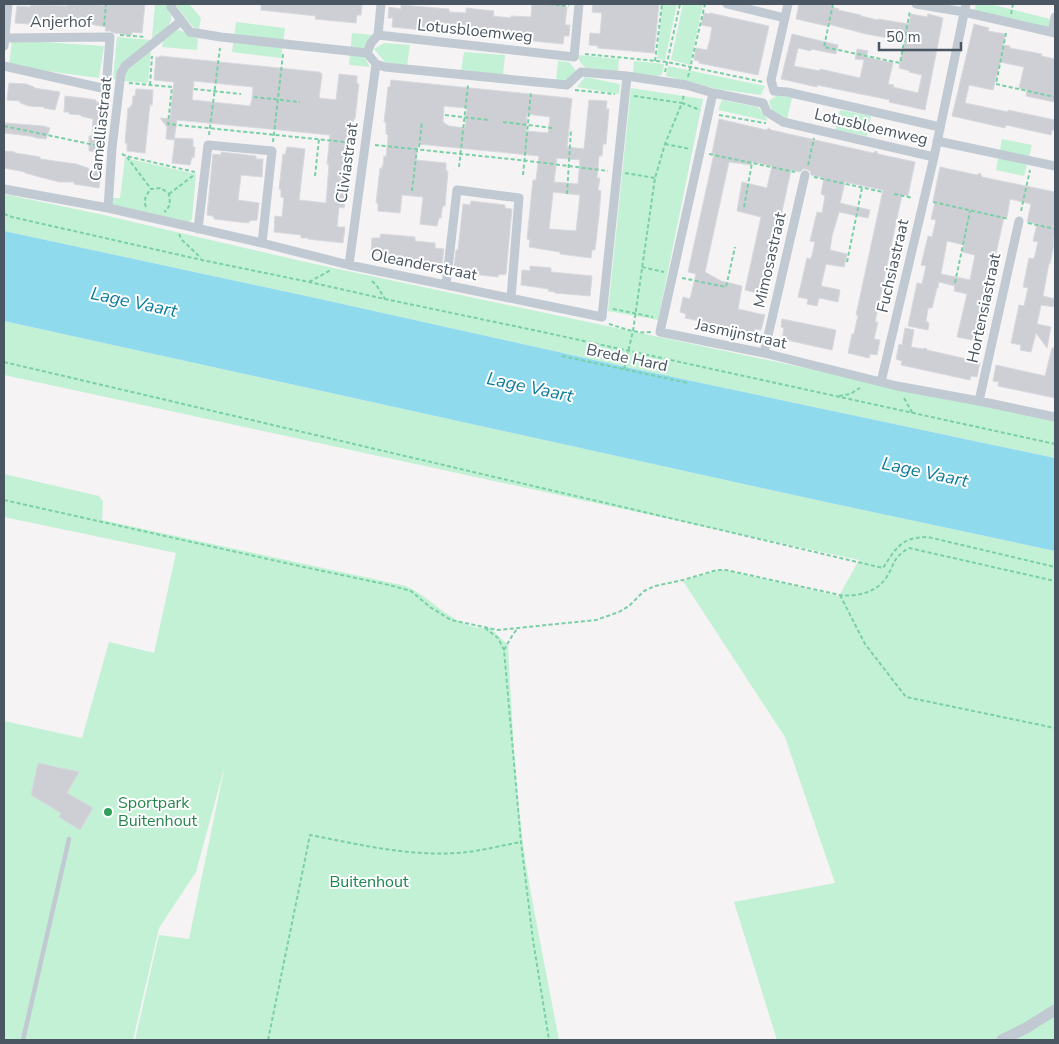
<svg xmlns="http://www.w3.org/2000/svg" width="1059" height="1044" viewBox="0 0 1059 1044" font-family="'Nunito Sans',sans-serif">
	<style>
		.green { fill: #c3f1d5 }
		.water { fill: #90daee }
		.building { fill: #cdcfd5; stroke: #d7d9de; fill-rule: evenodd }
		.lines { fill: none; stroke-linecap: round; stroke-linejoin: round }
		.path { stroke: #7ad0a6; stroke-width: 2; stroke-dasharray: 4 2.5; stroke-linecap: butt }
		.service { stroke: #c1cad2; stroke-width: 4.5 }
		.minor { stroke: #c1cad2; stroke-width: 9 }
		.tertiary { stroke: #c1cad2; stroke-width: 11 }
		.leisure-dot { fill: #2e9e5b; stroke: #fff; stroke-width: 2 }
		.labels { text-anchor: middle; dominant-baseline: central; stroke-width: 4; stroke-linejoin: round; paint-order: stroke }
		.street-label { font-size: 16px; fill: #4a5661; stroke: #fff }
		.leisure-label { font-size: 16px; fill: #27864d; stroke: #fff; text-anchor: start }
		.park-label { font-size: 16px; fill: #17864f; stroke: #fff }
		.water-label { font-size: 18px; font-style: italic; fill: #0c7c9b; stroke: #fff }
	</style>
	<rect width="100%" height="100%" fill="#f5f3f3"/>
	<path class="green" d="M155,4H167C167,9 169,11 171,16C173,26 158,34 152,39Z
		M176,4H189L201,18L199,29L193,27L177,7Z
		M662,4H677L665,60L657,59Z
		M683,4H703L690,65L671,60Z
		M976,4H990L1050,19L1048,28L974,12Z
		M236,22L285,28L281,58L232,52Z
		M179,30C186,32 190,37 198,38L197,50L162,47L163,40L174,31Z
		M352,33L373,35C363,49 360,50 370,67L349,65Z
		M117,37L151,40L119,66L118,70L116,79H113Z
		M12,40L104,46L99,78L9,66Z
		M384,43L410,45L407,66L385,62L374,49Z
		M151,50L148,83L124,81L125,73L127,69Z
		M464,52L505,55L503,75L461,71Z
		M578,55L619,59L618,71L586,68C581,64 579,61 578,55Z
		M558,61L569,62L576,71L566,81H556Z
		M634,61L664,64L663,72L661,75L658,76L633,73Z
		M668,66L765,86L761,95L717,89L666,76Z
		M585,77L620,84L619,94L577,87Z
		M631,88L703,99L658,320L608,311Z
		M777,95L792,98L787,119C777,115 771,113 769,101Z
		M722,100L758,107L768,121L718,110Z
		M840,110L871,116L867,136L835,130Z
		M1002,139L1032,145L1024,176L996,170Z
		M125,158L196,174L192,219L187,224L113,205L112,201V198H120Z
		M4,194L104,215L146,225L310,263L1055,421V458L621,366L311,297L4,231Z
		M4,321L821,501L1055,551V1040H777L734,902L835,883L785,737L683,581L719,570H724L839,596L859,560L4,375Z
		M4,474L99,496L103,501L102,520L406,586C430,597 447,620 474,627C479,628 485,628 490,628L508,645C512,718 515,792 526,865C536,923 548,982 559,1040H135L159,935L189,939L225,765L196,872L159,928L133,1040H4V721L82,738L109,642L154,653L176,553L4,517Z"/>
	<path class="water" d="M4,231L311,297L621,366L1055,458V551L821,501L4,321Z"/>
	<path class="building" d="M89,4L108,6V4H145L142,33L132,32V35L114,33L110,31H105L106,27L79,22L78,23L66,22V24H53L28,23V24L15,23L17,6L30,7V6L36,5L67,6V5H80Z
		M261,4H355L362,5L361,15H357L356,23L315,19L316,16L261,10Z
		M532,4H565V7H567L565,25H570L569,36H564L563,44L503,38V35L453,29L452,33L392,27L393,18H388L389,7L401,9V5L449,9V12L466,13V8L494,11L493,16L511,18V16L531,17Z
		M593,4H659L654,53L598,48V46L589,45L590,33L600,34L601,23L602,13L592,12Z
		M799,4H832L831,7L839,9L838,10L861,15V16L878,20V19L909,24L911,14L927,17L928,14L943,18L925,110L889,102L890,100L817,85V87L781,79L792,34L838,45L836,54L811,49V51L798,48L794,66L820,71V69L860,78L864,60L855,59L857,49L868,51L866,57L893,63L888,84L894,85L893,87L918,93L922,75L909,72L910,71L899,68L905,41L866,34L828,24L827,26L796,19Z
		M704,13L709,14L710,13L769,26L758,75L699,63V61L694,60L696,48L707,50L710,39L712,27L701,25Z
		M974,24L989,28L988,31L1005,34L1003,45L1010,46V48L1042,54L1041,56L1055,59V97L1054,102L1026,96L1027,90L1019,88L1024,67L1000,62L993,90L969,85L965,103L1008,112V110L1055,120V130H1052L1051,135L1006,125L1005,128L952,116Z
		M160,56L319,72L322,74L319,98L336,100L339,74L357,76V84H359L355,119H354L353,122L352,121L351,131H349L348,134L346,150H347V153H349V165L351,166L347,200H345L344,208L339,207L337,227H345L343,243L308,239V238H301V235L274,232L275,216L282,217L284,198L281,197V190L279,189L283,154L285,155L287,147L305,149L299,200L326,203L329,165L327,164L330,135L177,120L174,140L166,139L167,127L160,118L170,119L174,82L154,80L156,57H160ZM194,81L253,87L252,99L250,106L192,100Z
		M391,80L569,98L572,99L567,147L584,149L589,100L607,101L606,109H609L606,144H603L602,156H599L597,178H600L598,190L601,191L599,215L595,250H592L591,258L560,254V252L529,247L530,240L527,239L533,180H536L539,156L418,144L416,160L446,163V171H448L445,206H443L442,209L441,218H439L437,226L420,224L423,197L402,195L400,213L378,211V203H376L380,168L382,169V166H383L384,156L386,157L388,138V135L386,134V122H384L387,97L388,87H390ZM444,106L467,108L465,128L449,126L443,122ZM527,114L550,117L548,133L526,131ZM557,158L580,160L578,184L554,182ZM553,192L580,195L576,231L549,229Z
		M9,83L26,84L34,87V88L60,92L55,110L44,108V107L29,106L20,103V101L7,100Z
		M136,89L153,90L152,106L150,104L145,153L127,151V143H125L128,108H130L131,105L132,106L133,96H135Z
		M65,96L83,98L96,100V102L108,103L102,152L89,151V136H92L93,119L81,116V115L69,114V112H64Z
		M719,119L766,130L769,128L771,130L873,153L876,151L878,154L915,162L908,196L902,195L875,322H878L874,339L880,340L877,355L870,354L869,358L848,353L852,334H854L858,315H856L883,190L845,182L840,203L870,210L868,218L839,212L832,236L830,250L847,254L844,267L826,264L821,286L840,290L838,302L819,298L817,306L807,304L808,299L798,297L807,258L811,259L813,251L815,242L810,241L817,212L822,213L825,196L821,194L824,178L811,175L810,171L806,169H803L800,172L791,170L764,295L745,290L761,217L737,211L742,182L767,188L772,166L752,162L751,165L729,162L705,272L721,281L742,286L738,309L765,315L761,330L755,329L754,333L704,322L685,318L686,314L680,312L683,297L690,299L696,274L688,272L714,154L712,153Z
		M5,123L43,126L50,128L46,139L37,138L30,136L4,133Z
		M175,138L193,139V147H195L194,158L192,157L190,165L172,163Z
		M4,151L15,152V153L28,155L40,157V159L76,164L88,168V169L101,171L99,188L74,184V182H59L25,173V172L4,168Z
		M221,152L256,156V159H263L262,177L241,175L238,200L259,203L257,220L249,221V223L239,222L214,219V217L212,216L207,215L213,154L221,155Z
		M940,167L977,175L980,173L982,177L1055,192V220L1053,229L1055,230L1053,244H1054L1050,264L1049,263L1043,296L1055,299V307L1041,305L1037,324L1051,327L1047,348L1036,333L1031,352L1020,350L1021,345L1011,343L1019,305L1024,306L1028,288L1023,287L1029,258L1034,259L1038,242L1033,241L1037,224L1027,222L1031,204L1010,199L1007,217H1004L977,341L957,337L967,294L954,291L955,286L939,282L938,288H937L932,308H928L926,321L929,323L928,330L908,326L917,283L922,284L926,266L921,265L928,236L932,237L936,220L931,219L935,202L933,201ZM947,241L964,245L962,252L975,255L970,280L941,274Z
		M471,201L505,205V208L512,209L506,274L498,275V277L463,273V271L456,269V267L454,266L456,250H458L463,204L470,205Z
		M381,234L415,237V241L435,243V248L444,249L442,264L405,260V259H399V256L371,253L372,238H380Z
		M530,266L551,268V272L592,276L590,296L555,293V292L548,291L549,289L521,285L522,270L530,271Z
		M782,319L836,330L832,350L782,339L784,328L781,327Z
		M905,328L914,330L911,347L923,349L926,348L927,350L980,362L977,377L971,376L970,380L901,365L902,361L896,359L899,344L902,345Z
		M1052,348H1055V398L998,386L999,382L993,381L996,365L1045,376Z
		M38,763L79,772L67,793L93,808L80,830L59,817L61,813L31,795Z"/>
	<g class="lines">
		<path class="path" d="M549,4L569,6
			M833,4L824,47L900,63L910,11
			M1011,14L1013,4
			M104,26L106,4
			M1006,33L996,84L1055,97
			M120,35L145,37
			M585,54L667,62L763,82
			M655,61L662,4
			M665,72L680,4
			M688,77L705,4
			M129,83L172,87L168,124L355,143
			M150,85L152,56
			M194,89L241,94
			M575,90L615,94
			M634,96L682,103L684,94
			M254,97L300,102
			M445,115L489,120
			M719,115L764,123H766
			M503,122L553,128
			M4,126L104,147
			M209,135L220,48
			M273,142L283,54
			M665,144L690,149
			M375,145L529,161L608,171
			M122,154L126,156L195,172
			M709,154L795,172
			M127,157L151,189L161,188L169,194C170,202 171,206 165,211L166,212
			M808,165L814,138
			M459,167L468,85
			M625,173L655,178
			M523,175L531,92
			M315,176L319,139
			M814,177L883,192
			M412,191L417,149L419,148L422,121
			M169,194L194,175
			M567,194L571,129
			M894,194L913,198
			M933,202L1009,219
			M146,207C143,200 146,195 151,189
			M744,207L752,163
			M1021,211L1030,170
			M4,214L12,217L202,260L309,282L385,299L538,331L1055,444
			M1028,223L1055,229
			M179,234L182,240L201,258
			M847,262L862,188
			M642,267L664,272
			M682,278L726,287L735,247
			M372,281L377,286L385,299
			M309,282L331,270
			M955,283L970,211
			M613,309L653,317
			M609,324C623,328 636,334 651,332
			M562,356L688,383
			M4,362L883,568C896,548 901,537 928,537L1055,567
			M624,369L633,331L655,178L665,144L682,103L700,110
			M839,396L850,394L860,388
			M904,398L913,414
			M4,500L299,566L389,585L411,591L430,607L451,620L498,630L596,620L619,612L629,606L644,591L655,586L683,580L717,570H726L840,595C856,597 876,593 886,578C896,563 891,559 909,548L1055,581
			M840,595L865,644L906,697L1055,728
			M485,628L498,638L504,650L521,842L533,940L549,1040
			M504,650L512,636L517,629
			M268,1040L310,835C362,845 414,858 467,852C485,850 503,845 521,842"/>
		<path class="service" d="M23,1040L69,839"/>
		<path class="minor" d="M172,4L171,7L190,32L221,37L367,53
			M727,4L785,18
			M916,4L964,12L1055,33
			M1052,32L1055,17
			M378,35L371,43L367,53L376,64L385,67L567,85L581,72
			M378,35L574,57
			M378,35L381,4
			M4,46L8,4
			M574,57L579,4
			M4,66L106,89L110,37L5,38
			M581,72L627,76L686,85L713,93L763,103
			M774,91L787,92L940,127
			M774,91L771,80L788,4
			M713,93L660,332L764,353L897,386L979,401L1055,417
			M763,103L767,112L783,122L934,157
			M937,141L1055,166
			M4,189L108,208L262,243L349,265L602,317L627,76
			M108,208L112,148L121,73L125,66L181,21
			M198,229L208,145L272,151L262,243
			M349,265L376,64
			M446,285L457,190L519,198L511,298
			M764,353L805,175
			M881,382L934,157L966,4
			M979,401L1019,221"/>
		<path class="tertiary" d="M1002,1040L1026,1028L1055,1010"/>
	</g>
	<circle class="leisure-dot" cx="108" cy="812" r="5"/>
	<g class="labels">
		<g class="street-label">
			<text x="61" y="22">Anjerhof</text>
			<text transform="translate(475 31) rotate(6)">Lotusbloemweg</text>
			<text transform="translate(871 127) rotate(13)">Lotusbloemweg</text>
			<text transform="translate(101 129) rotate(-84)">Camelliastraat</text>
			<text transform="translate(347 163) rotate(-82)">Cliviastraat</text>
			<text transform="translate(770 260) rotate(-77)">Mimosastraat</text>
			<text transform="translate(424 265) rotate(11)">Oleanderstraat</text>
			<text transform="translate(893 266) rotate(-77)">Fuchsiastraat</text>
			<text transform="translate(984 308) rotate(-78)">Hortensiastraat</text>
			<text transform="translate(741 334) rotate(12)">Jasmijnstraat</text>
			<text transform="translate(627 358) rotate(12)">Brede Hard</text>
		</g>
		<g class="leisure-label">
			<text x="118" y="803">Sportpark<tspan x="118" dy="18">Buitenhout</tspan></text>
		</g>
		<g class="park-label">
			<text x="369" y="882">Buitenhout</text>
		</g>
		<g class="water-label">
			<text transform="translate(134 302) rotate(12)">Lage Vaart</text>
			<text transform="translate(530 387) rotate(12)">Lage Vaart</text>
			<text transform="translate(925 472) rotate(12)">Lage Vaart</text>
		</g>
	</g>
	<rect width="1059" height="1044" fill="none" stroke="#4a5661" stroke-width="10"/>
	<path d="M879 42v8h82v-8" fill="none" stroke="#4a5661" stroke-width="2.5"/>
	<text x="886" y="42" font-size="15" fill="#4a5661" stroke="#ffffff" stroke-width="4" paint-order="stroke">50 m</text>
</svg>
